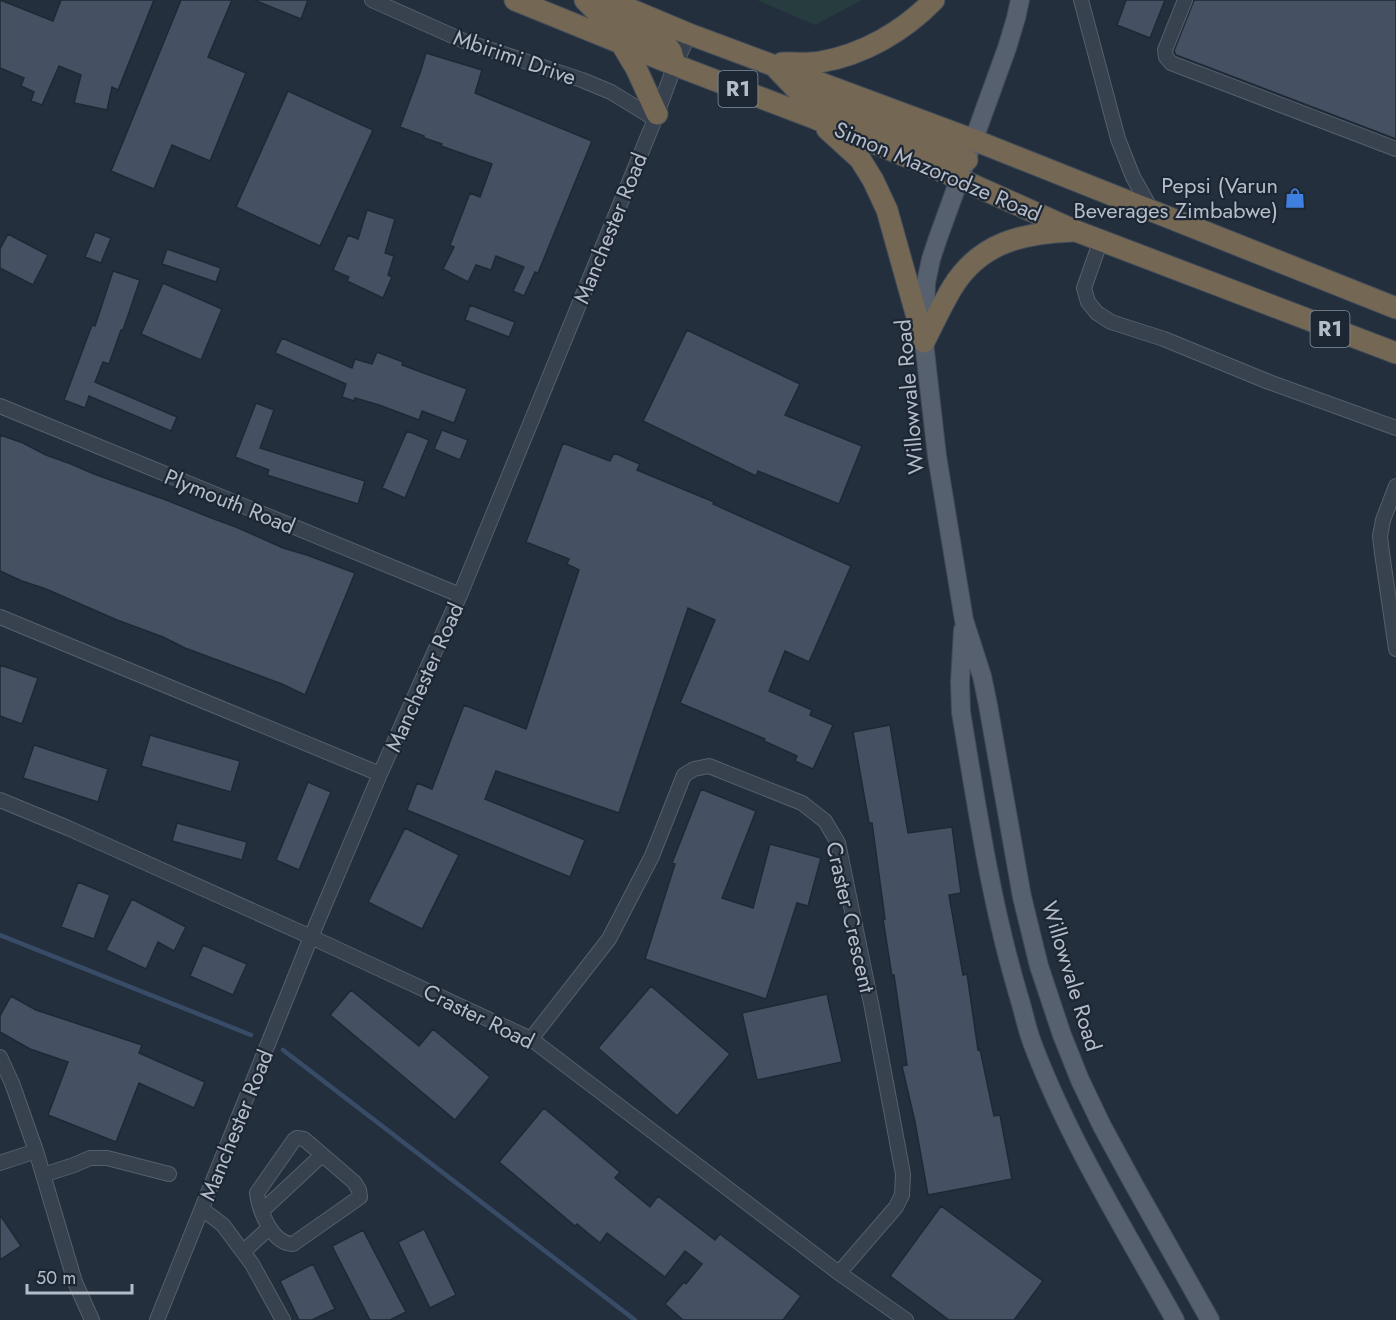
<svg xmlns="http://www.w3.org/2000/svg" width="1396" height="1320" viewBox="0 0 1396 1320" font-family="Jost,sans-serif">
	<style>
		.green { fill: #263c3f }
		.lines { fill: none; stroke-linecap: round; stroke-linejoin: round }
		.stream { stroke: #394c67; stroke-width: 4.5 }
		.building { fill: #455162; stroke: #1f2835; stroke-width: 1.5 }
		.minor-casing { stroke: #565f6c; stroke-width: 16 }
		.major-casing { stroke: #414a57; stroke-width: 20 }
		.highway-casing { stroke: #434c59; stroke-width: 23 }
		.minor { stroke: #38414e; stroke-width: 14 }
		.major { stroke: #56606e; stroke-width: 18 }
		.highway { stroke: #746855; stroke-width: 21 }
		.labels { text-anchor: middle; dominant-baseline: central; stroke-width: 4.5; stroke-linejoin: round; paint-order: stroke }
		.shield { fill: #1d2633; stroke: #878f9c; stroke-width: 1.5 }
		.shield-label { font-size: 21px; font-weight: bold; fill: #b4bcc9 }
		.street-label { font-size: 22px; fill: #b4bcc9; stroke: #1d2633 }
		.poi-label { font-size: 22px; fill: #b4bcc9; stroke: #1d2633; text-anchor: end }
	</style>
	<rect width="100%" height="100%" fill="#242f3e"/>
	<path class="green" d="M757,0H862L815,25Z"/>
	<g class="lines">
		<path class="stream" d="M0,935L251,1035
			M283,1050L635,1320"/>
	</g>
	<path class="building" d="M0,0L53,21L61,0H154L118,90L112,87L107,110L74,103L81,75L59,66L42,105L31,101L34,92L21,86L24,78L0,68Z
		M181,0H232L208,57L246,73L210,161L172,145L154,189L111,171Z
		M254,0H308L301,19Z
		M1126,0H1165L1150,38L1117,25Z
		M1194,0H1396V139L1176,55L1174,51Z
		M426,53L482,70L475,93L592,141L538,273L535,272L524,296L513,291L524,267L496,256L491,270L476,265L468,282L443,269L454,247L450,245L470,193L480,197L492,164L441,146L442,144L424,138V136L400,127L421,70Z
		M288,91L373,130L320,246L236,207Z
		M367,210L395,219L385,253L394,256L388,275L392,277L383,298L347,281L349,277L333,270L348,235L358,239Z
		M95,232L111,238L101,263L85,257Z
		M8,234L48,255L33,285L0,268V249Z
		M167,249L221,268L216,282L162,264Z
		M113,271L140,280L123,330H121L109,364L103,362L95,382L177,417L171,431L89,396L85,408L64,400L92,325L95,326Z
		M163,283L222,309L201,360L141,334Z
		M470,305L515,322L509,337L465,320Z
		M687,330L800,384L785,415L862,446L839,504L758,471L756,476L643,421Z
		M282,338L352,368L355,359L372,364L377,352L403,362L402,365L467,389L454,423L422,411L419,420L379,405L355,398L354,401L342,397L346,384L275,353Z
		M256,403L274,410L260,448L365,481L358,504L267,475L269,470L235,457Z
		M442,430L468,440L460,460L434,449Z
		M407,431L429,440L405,498L382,488Z
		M0,435L23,443L46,455L71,464L94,474L166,500L214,519L236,527L283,548L307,555L355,573L305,695L282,684L185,648L163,637L117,620L46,589L22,581L0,571Z
		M563,443L610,461L614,453L640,464L637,470L714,502L713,504L851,566L809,662L785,651L769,691L812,710L810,715L833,725L813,769L795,761L797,756L764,741L765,739L680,703L715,620L688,608L619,813L496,771L485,799L585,840L570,877L407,810L417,783L432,789L464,705L526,729L579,570L567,564L569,559L526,542Z
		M0,665L38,678L22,724L0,716Z
		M890,725L908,833L952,827L961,893L949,895L963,975L967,974L978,1050L980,1049L994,1116L1000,1115L1012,1179L928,1195L915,1122L902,1066L907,1065L894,975L892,976L883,919H885L872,823H869L853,732Z
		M150,735L240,761L231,792L141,766Z
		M34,745L108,769L98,802L23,778Z
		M308,782L331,792L299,870L276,860Z
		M701,789L756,811L722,898L753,908L770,844L821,858L808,906L797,903L766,999L645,959L675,864L672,863Z
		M177,823L247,842L242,860L172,841Z
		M405,828L459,855L422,929L368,902Z
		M78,882L110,895L94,939L61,927Z
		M132,899L186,927L174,951L158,942L146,969L106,950Z
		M203,945L247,964L233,995L190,976Z
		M651,986L730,1054L677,1116L598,1048Z
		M351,990L419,1046L433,1029L490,1077L455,1120L330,1015Z
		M827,994L842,1062L757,1080L742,1013Z
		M11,996L36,1010L142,1045L139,1053L205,1082L194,1108L139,1083L116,1142L48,1115L68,1062L30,1049L0,1032V1016Z
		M544,1108L620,1172L615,1178L650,1207L658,1196L715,1240L720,1234L801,1296L783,1320H683L665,1304L684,1282L686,1284L702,1264L685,1251L665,1277L607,1233L600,1243L577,1224L575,1226L499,1162Z
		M941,1206L1043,1281L1014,1320H949L890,1276Z
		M0,1215L21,1246L0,1260Z
		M424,1229L456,1295L430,1308L398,1242Z
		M363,1230L406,1312L390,1320H370L332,1246Z
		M313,1264L335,1309L312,1320H299L280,1281Z"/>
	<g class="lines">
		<g class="minor-casing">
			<path id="minor" d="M372,0L464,41L582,80L611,92L655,119
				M1081,0L1118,139L1133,177L1152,211
				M1185,0L1165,50L1166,57L1171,63L1396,149
				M1101,240L1084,288L1088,302L1097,313L1111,322L1164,339L1269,382L1396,428
				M0,406L460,595
				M1396,486L1383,520L1380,536L1382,553L1396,649
				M0,617L380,774
				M0,800L68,828L311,937L531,1039L839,1273L906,1320
				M531,1039L609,939L652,856L684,775L694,769L709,766L802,803L825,821L838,843L872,1008L903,1174L902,1195L896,1207L839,1273
				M0,1057L12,1083L36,1151L75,1282L92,1320
				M297,1138L304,1139L354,1182L359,1190L360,1197L293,1244C272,1244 259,1210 257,1193L294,1140Z
				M0,1163L36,1151
				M43,1175L74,1165L90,1158H107L169,1174
				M202,1209L223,1225L252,1264L283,1320
				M262,1211L322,1155
				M243,1252L269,1228
				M157,1320L311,937L380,774L460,595L655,119L675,65L689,34"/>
		</g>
		<g class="major-casing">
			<path id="major" d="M1020,0L1016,18L1007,48L938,238L931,259L926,283L924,342L937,456L964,620L982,676L988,705L1022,897L1039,966L1062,1035L1080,1080L1102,1126L1133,1183L1210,1320
				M963,630L960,682L961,712C977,808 991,904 1019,997C1024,1013 1027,1030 1033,1045C1070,1142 1125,1230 1175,1320"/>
		</g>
		<g class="highway-casing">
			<path id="highway" d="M515,0L675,65L814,118L960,179L1076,231L1396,353
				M585,0L606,21L667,46L671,51L675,65
				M608,0L689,34L974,140L1396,308
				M621,43L636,68L657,114
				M782,63C794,63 808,64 820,62C863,55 904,31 934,0
				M777,69L800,93L967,160
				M827,129L860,159L873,180L887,210L924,342
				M924,342C933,324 942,305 952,288C980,242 1023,233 1073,231"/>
		</g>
		<use href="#minor" class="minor"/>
		<use href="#major" class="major"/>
		<use href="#highway" class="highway"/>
	</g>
	<defs>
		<g id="shop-bare" transform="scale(1.62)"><path d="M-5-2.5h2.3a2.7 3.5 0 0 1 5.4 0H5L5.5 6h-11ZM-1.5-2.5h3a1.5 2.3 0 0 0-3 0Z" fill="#3f7fe0" stroke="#1d2633" stroke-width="2.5" paint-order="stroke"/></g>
	</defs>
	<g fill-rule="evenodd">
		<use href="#shop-bare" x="1295" y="198"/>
	</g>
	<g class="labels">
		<g class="shield">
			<rect x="718.5" y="71" width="39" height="36" rx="4.5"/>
			<rect x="1310.5" y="311" width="39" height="36" rx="4.5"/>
		</g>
		<g class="shield-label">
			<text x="738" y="89">R1</text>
			<text x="1330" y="329">R1</text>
		</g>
		<g class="street-label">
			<text transform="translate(515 57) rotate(19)">Mbirimi Drive</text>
			<text transform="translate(938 171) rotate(23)">Simon Mazorodze Road</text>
			<text transform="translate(610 228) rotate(-68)">Manchester Road</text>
			<text transform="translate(909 397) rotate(-95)">Willowvale Road</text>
			<text transform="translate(230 501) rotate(22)">Plymouth Road</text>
			<text transform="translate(424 677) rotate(-66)">Manchester Road</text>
			<text transform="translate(851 917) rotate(77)">Craster Crescent</text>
			<text transform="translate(1072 976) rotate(73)">Willowvale Road</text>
			<text transform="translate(479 1016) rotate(26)">Craster Road</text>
			<text transform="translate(236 1125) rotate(-68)">Manchester Road</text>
		</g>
		<g class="poi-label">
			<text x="1278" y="185">Pepsi (Varun<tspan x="1278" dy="25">Beverages Zimbabwe)</tspan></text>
		</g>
	</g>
	<path d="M27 1284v9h105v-9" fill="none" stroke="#b4bcc9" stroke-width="3"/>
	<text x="36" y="1284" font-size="18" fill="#b4bcc9" stroke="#1d2633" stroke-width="4.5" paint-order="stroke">50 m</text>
</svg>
